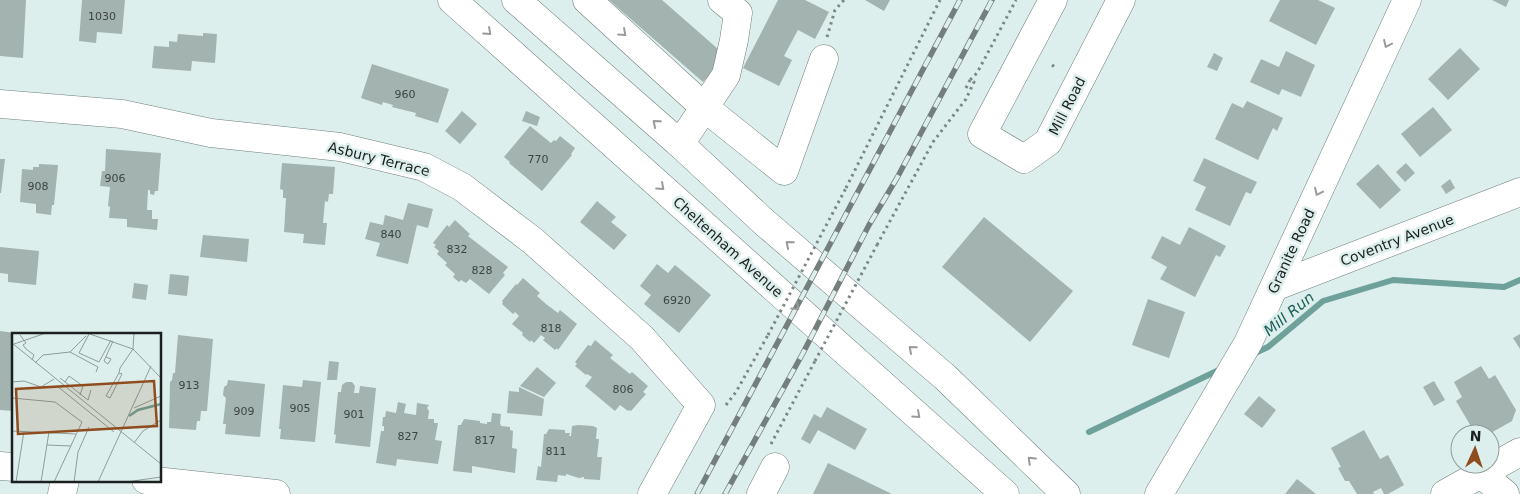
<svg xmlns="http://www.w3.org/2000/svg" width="1520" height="494" viewBox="0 0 1520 494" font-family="'DejaVu Sans',sans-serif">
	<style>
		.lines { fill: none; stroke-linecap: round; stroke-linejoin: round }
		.stream { stroke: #6ea19a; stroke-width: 6 }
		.building { fill: #a2b3b0 }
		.minor-casing { stroke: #6f7f7d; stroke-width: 29 }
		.highway-casing { stroke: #6f7f7d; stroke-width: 29 }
		.path { stroke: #7b8785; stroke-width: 3; stroke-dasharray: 2.5 4; stroke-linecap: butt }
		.minor { stroke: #fff; stroke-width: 28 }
		.highway { stroke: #fff; stroke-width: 28 }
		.rail-casing { stroke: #747f7d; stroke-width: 5.5 }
		.rail { stroke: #ddefec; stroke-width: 4; stroke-dasharray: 11; stroke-linecap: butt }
		.path-bridge { stroke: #7b8785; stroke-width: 3; stroke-dasharray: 2.5 4; stroke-linecap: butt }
		.oneway { stroke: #989b9a }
		.labels { text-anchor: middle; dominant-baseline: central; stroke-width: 5; stroke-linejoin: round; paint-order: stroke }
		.number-label { font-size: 11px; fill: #3c4543 }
		.street-label { font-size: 14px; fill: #1a201f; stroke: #ddefec }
		.water-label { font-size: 15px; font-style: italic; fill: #1c615a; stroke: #ddefec }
		.inset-river { fill: none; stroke: #6ea19a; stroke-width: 2.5 }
		.inset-road { fill: none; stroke: #8f9c9a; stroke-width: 1 }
		.view { fill: #8f4c1e; fill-opacity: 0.15; stroke: #8f4c1e; stroke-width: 2.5 }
		.inset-edge { fill: none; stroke: #1a201f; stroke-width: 2.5 }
	</style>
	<rect width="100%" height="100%" fill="#ddefec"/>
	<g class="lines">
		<path class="stream" d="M1253,354L1268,347L1323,301L1393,280L1504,287L1520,280
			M1089,432L1221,369"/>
	</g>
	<path class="building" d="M0,0H26L23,58L0,56Z
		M82,0H125L122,34L97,32L96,43L79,41Z
		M609,0H662L726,56L703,82Z
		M778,0H805L829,12L815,39L798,30L784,56L792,60L779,86L743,68Z
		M865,0H890L884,11Z
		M1280,0H1318L1335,8L1316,45L1269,21Z
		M1492,0H1509L1506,7Z
		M203,33L217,34L215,63L192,61L191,71L152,68L154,46L169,47V41L177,42L178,34L203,36Z
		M1460,48L1480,69L1448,100L1428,79Z
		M1286,51L1315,65L1301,97L1282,89L1279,95L1250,82L1261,59L1279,67Z
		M1214,53L1223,58L1217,71L1207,67Z
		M372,64L449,89L438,123L415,116L416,113L392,107L393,105L383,102L382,105L361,98Z
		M1247,101L1283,118L1277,131L1273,128L1258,160L1215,139L1232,103L1243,108Z
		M1433,107L1452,130L1420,157L1401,134Z
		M462,111L477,124L460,144L445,131Z
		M526,111L540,117L537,126L522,121Z
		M530,126L551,143L554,140L556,141L560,136L575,148L571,154L572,155L542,191L509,163L510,162L504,157Z
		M106,149L161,153L158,191H155L154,195L150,194V190H148L147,210H152V219H158L157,230L127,227V219L109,218L110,207L108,206L110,187L100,186L102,171H105Z
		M1204,158L1257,182L1251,194L1246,192L1230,226L1195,210L1206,187L1193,181Z
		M0,159H5L1,193H0Z
		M282,163L335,167L333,194H329L328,202L325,201L323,223H327L325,245L303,243L304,234L284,232L286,198H283V190L280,189Z
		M1406,163L1415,173L1405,182L1396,172Z
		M39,164L58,165L54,205H52L51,215L36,213V204L20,202L22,169L33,170V167H39Z
		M1378,164L1401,190L1380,209L1356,184Z
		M1450,179L1455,188L1446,194L1441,186Z
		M597,201L616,217L611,222L627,235L614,250L580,222Z
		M408,203L433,209L428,228L417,225L408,264L376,256L380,243L365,239L370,222L383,225L385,215L403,220Z
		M984,217L1073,291L1030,342L942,267Z
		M455,220L470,234L468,236L508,267L503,273L505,275L489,294L470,279L466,283L461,280L459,282L453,277L455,274L445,265L447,263L437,254L439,251L434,247L436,245L433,243L447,225L449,227Z
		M1189,227L1226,246L1220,257L1216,255L1195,297L1160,279L1167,267L1151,258L1162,236L1180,245Z
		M203,235L249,239L247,262L200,257Z
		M0,247L39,251L36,285L8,282V274L0,273Z
		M657,264L668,273L675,265L711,295L679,333L644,304L651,295L640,286Z
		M170,274L189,276L187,296L168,294Z
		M523,278L540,293L537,296L546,304L558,313L560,310L577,324L558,350L557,348L555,350L543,340L545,338L541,335L534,343L531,340L530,342L522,335L523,333L512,324L519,316L515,312L513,314L502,304L503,302L502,301L516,284L517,285Z
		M134,283L148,285L146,300L132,298Z
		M1148,299L1185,312L1169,358L1132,345Z
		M0,331L14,333V411L0,410Z
		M1520,334V349L1513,338Z
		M178,335L213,339L207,411H201L200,421H197L196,430L169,428L170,382L172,380L173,373H175Z
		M595,340L613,355L610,358L630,374L632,372L648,386L643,392L646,394L631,411L629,410L628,411L620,405L615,411L585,386L592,377L587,374L586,375L575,366L577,364L575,362L588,345L591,346Z
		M329,361L339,362L337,380H327Z
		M1481,366L1489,379L1495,375L1516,410L1512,421L1489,434L1475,433L1456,401L1462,397L1454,382Z
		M537,367L556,383L544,397L520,386Z
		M228,380L265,384L260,437L225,434L226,424H223L226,398L223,395L224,387L227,385Z
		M303,380L321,382L315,442L280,439L281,429H279L283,385L302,387Z
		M1434,381L1445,400L1434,406L1423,387Z
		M346,382H352L355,386L354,393H359L360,386L376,388L370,447L335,443L336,435L334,434L338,392H341L342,385Z
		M519,387L544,399L542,416L507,413L509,391L519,392Z
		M1259,396L1276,410L1262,428L1244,414Z
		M398,402L406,404L404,413L416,415L417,403L429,405L427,408L429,411L428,419H434V423H438L435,440L442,441L438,464L397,459L396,466L376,463L381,431H384V426H382L383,417H385L386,411L396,413Z
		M827,407L867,429L855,450L818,430L810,444L801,439L814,414L821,418Z
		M492,413L501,414L500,423L501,426L510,427V430L513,431L512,448L517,449L515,473L472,466V473L453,471L458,425H461L464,419L480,421V423L487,424V422H491Z
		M578,425L593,426L597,428L596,439H599L597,457H602L600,480L584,479V477L579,478L566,474V476L558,475L557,482L536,480L538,466L541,467L544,434H546L549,429L565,430V433H570L569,436H571L572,426Z
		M1364,430L1380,459L1388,455L1404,485L1388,494H1384L1381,488L1373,492L1374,494H1357L1349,481H1345L1338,468L1341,467L1331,448Z
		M828,463L892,494H813Z
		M1297,479L1316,494H1285Z"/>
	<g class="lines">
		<g class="minor-casing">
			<path id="minor" d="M587,0L704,107L784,171L824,59
				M1053,0L982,134L1024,159L1048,142L1121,0
				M0,104L122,114L211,133L340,147L424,167L462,187L533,241L642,338L701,405L652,494
				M680,144L726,75L734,40L738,13L722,0
				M1274,287L1520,192
				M0,466L14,467
				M1481,474L1505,494
				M146,480L276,494
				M62,494L65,480
				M761,494L775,467
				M1159,494L1248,343L1407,0
				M1445,494L1520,452"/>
		</g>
		<g class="highway-casing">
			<path id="highway" d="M452,0L1005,494
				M516,0L680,144L765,223L945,377L1066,494"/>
		</g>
		<path class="path" d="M827,37L835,10L844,0
			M1052,65L1056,68
			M966,88L970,80
			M846,188L940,0
			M877,245L933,142L966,99L974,82L970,80L977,73L1016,0
			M726,405L736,392L768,335
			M771,444L815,361"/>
		<use href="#minor" class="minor"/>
		<use href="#highway" class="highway"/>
		<g class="rail-casing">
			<path id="rail" d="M697,494L960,0
				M725,494L803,353L869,225L897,178L992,0"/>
		</g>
		<use href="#rail" class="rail"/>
		<path class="path-bridge" d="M768,335L846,188
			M815,361L877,245"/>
	</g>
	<defs><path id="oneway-chevron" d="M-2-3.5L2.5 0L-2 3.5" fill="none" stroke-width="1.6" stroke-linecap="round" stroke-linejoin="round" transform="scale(1.25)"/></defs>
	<g class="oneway">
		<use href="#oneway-chevron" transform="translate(488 32) rotate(42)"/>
		<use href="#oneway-chevron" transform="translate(623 33) rotate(42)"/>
		<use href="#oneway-chevron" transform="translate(1387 44) rotate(115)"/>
		<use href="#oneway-chevron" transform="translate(656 123) rotate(-139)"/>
		<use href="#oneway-chevron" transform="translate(661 187) rotate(42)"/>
		<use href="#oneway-chevron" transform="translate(1318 192) rotate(115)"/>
		<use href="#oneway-chevron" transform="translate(789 244) rotate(-139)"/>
		<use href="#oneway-chevron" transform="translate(796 307) rotate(42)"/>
		<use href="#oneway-chevron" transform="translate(912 349) rotate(-139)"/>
		<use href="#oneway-chevron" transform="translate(917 415) rotate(42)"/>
		<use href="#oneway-chevron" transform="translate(1031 460) rotate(-136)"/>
	</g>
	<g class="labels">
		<g class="number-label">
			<text x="102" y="16">1030</text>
			<text x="405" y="94">960</text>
			<text x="538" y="159">770</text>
			<text x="115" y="178">906</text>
			<text x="38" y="186">908</text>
			<text x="391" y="234">840</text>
			<text x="457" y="249">832</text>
			<text x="482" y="270">828</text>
			<text x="677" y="300">6920</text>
			<text x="551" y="328">818</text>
			<text x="189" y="385">913</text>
			<text x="623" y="389">806</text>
			<text x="300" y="408">905</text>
			<text x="244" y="411">909</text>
			<text x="354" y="414">901</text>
			<text x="408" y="436">827</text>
			<text x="485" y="440">817</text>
			<text x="556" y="451">811</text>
		</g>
		<g class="street-label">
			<text transform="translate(1067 106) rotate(-63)">Mill Road</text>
			<text transform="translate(379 159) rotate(14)">Asbury Terrace</text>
			<text transform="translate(1397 240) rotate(-21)">Coventry Avenue</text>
			<text transform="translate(728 247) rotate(42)">Cheltenham Avenue</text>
			<text transform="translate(1291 251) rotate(-65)">Granite Road</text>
		</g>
		<g class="water-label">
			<text transform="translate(1289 314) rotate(-39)">Mill Run</text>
		</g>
	</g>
	<g transform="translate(12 333)">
		<rect width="149" height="149" fill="#ddefec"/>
		<path class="inset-river" d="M117,83L126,77L149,71"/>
		<path class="inset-road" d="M75,0L121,16L149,45M77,1L67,20L87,29L99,7M8,2L14,10L11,12L14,16L22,22L20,27M0,10L149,131M2,11L34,0M58,19L86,34L84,39M94,24L99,26L96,31L92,28L101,8M23,30L31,22L58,19L74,3M107,40L94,63L98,65L110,41L107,40L108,35L121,16L122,0M48,45L76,67L79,57M0,49L12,48L29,54L42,46M53,49L57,43L71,53L68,62M45,53L102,99M0,65L43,69L70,89L42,149M122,75L149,63M0,98L64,101M122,110L131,98L149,87M35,112L59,113M4,149L12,98M29,149L37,99M62,149L66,119L77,94M86,149L139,33M114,149L149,144"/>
		<path class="view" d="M142,48L145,93L6,101L4,56Z"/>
		<rect width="149" height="149" class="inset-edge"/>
	</g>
	<g transform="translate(1475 449) rotate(3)"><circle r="24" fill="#ddefec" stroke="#8f9c9a"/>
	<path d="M0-4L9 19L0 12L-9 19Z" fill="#8f4c1e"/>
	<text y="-8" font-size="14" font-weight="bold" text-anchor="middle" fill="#1a201f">N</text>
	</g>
</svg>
